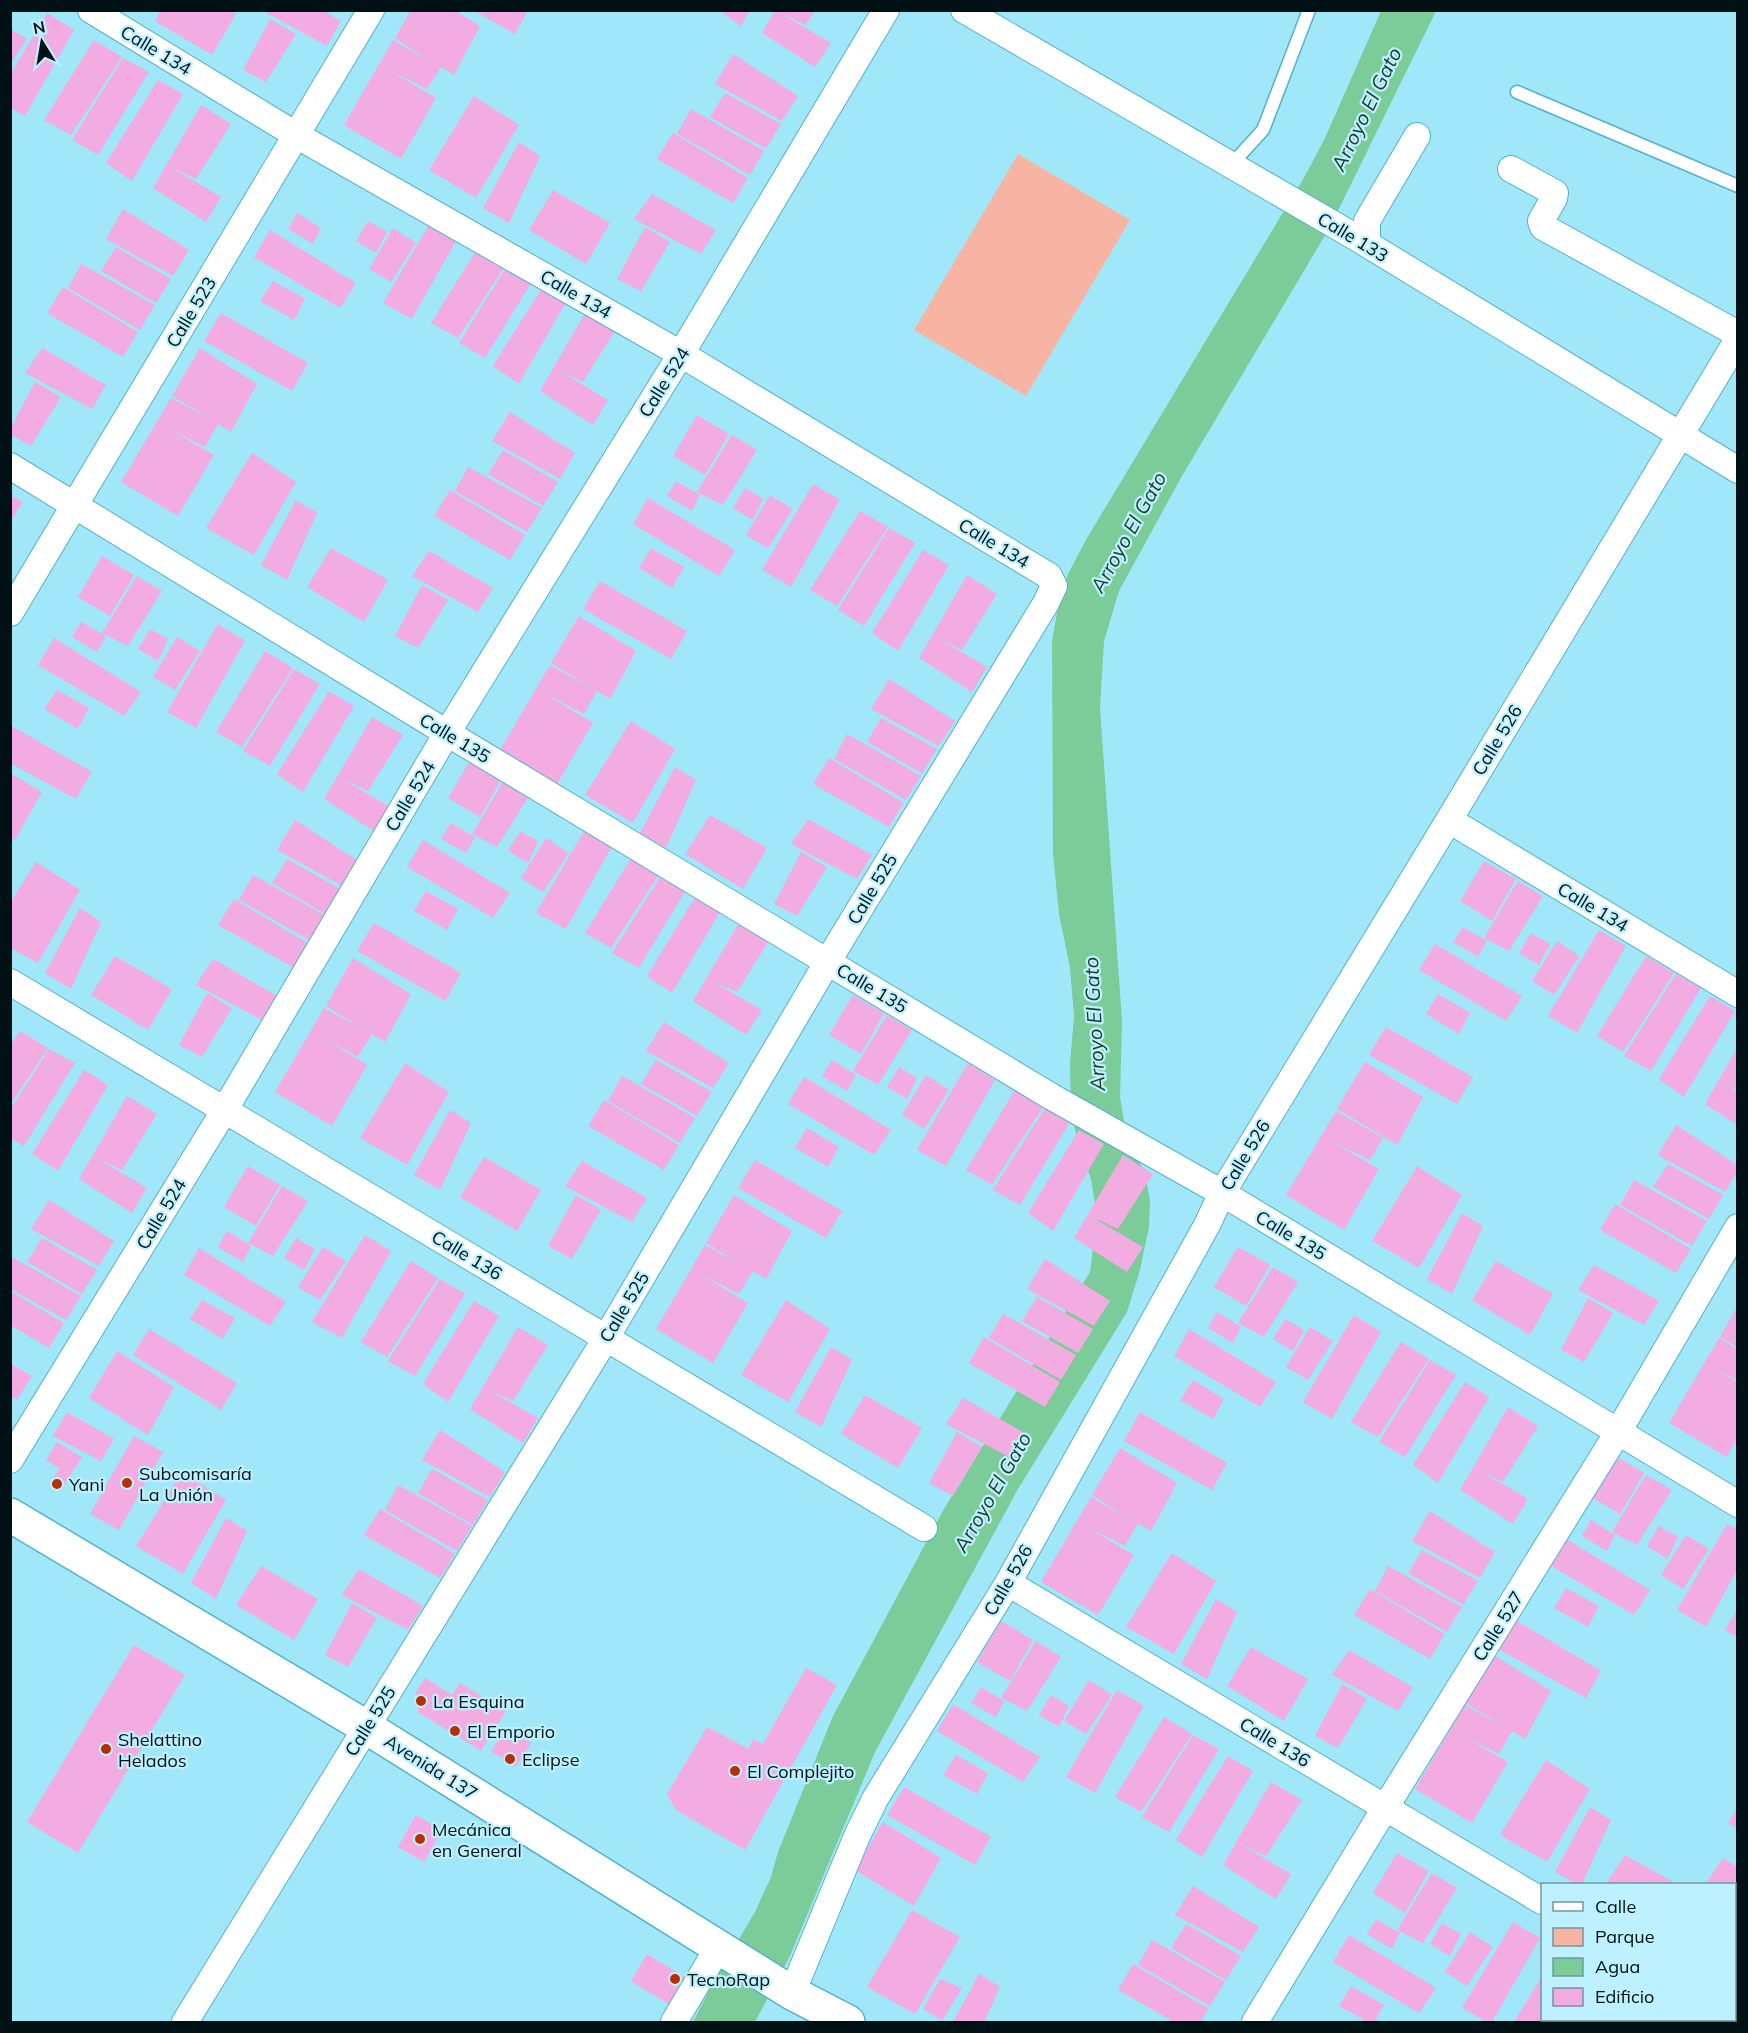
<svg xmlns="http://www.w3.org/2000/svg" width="1748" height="2033" viewBox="0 0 1748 2033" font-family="Mulish,sans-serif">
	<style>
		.green { fill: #f8b4a2 }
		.water { fill: #7ccc9a }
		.building { fill: #f2ace2 }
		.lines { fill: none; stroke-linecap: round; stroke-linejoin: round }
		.lane-casing { stroke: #54b2c8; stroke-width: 15 }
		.street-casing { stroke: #54b2c8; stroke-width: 28 }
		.secondary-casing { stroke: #54b2c8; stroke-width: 36 }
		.lane { stroke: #fff; stroke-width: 12 }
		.street { stroke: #fff; stroke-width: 26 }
		.secondary { stroke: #fff; stroke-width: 33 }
		.poi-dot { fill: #b72e00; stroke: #bdf1ff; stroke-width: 2 }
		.labels { text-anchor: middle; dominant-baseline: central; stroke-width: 4.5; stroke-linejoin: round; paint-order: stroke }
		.street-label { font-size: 18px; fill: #001115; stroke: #bdf1ff }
		.poi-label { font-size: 18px; fill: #001115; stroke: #bdf1ff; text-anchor: start }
		.water-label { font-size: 20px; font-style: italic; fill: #193b27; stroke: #bdf1ff }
	</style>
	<rect width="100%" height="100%" fill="#a0e7f9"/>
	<path class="green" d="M1018,154L1130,220L1026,396L914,330Z"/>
	<path class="water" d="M1381,11H1436L1330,227L1182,476L1119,591L1104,641L1100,708L1122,1021L1120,1097L1125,1128L1145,1175L1150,1200L1149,1227L1140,1270L1127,1312L1018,1489L875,1752L790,1956L755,2022H693L714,1981L755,1912L771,1877L778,1852L833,1716L944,1509L1090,1272L1097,1216L1091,1179L1078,1144L1071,1109L1070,1064L1074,1016L1070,968L1059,914L1053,854L1052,641L1058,607L1068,574L1087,538L1305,176L1325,138Z"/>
	<path class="building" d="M161,10H229L236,14L212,55L155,21Z
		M261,10H322L341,21L327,46Z
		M411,10H454L480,26L454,75L441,67L427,89L389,70L436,98L401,159L344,125L393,40L433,63L395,38Z
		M473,10H528L515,34Z
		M719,10H750L741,26Z
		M775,10H815L806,25L780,13L831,43L815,67L762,33Z
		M47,13L74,30L25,116L10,108V75Z
		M270,19L296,34L266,82L243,70Z
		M10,29L27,39L10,65Z
		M94,40L122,57L71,135L44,120Z
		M733,54L798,96L782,121L715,84Z
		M123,58L149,72L98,155L72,140Z
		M158,80L183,94L132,181L106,163Z
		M725,93L781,124L766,149L710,117Z
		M474,96L519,125L476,198L429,170Z
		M201,105L231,124L196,179L171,167L221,197L206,222L153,188Z
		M691,109L764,151L750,175L677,134Z
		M673,133L748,178L733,203L657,159Z
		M519,142L540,156L509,223L483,208Z
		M553,190L610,223L586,264L529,230Z
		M652,194L716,230L701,254L634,219Z
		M123,209L189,250L173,276L106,239Z
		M297,213L321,228L313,244L288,229Z
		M434,216L461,232L412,319L383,303Z
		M368,221L387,232L376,253L356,241Z
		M645,227L670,242L641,291L617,279Z
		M393,228L416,243L391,282L369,269Z
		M270,230L356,283L340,308L254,257Z
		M481,243L509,260L458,338L431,323Z
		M116,247L171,279L156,303L101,271Z
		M510,261L536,275L485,358L459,343Z
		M81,264L155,305L140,330L68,288Z
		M273,281L305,299L294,320L260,301Z
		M545,283L569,297L519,384L493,366Z
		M63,287L138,332L123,357L47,313Z
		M588,308L618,326L583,382L558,370L608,400L593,425L540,391Z
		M221,313L308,363L292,391L204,341Z
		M42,348L106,385L92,409L25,373Z
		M200,348L257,384L231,432L218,424L205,447L166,427L214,455L178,516L121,482L171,398L216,422L172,396Z
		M35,382L61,397L31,446L10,434V429Z
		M510,412L575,453L560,479L492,441Z
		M697,415L729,434L705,475L673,456Z
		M732,435L757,450L723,505L697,492Z
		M503,450L558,482L543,506L488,474Z
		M252,453L296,482L254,555L206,528Z
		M468,467L542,508L527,532L455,491Z
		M676,481L700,495L692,511L667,496Z
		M813,484L840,500L791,587L762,570Z
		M745,488L763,499L753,520L733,508Z
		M450,490L525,535L510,560L434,516Z
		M10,495L23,502L10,522Z
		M770,495L793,509L768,548L746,535Z
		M648,498L735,550L719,576L633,524Z
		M296,500L317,513L287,580L261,565Z
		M860,511L888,527L837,606L810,590Z
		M889,528L915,543L864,626L838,610Z
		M331,548L388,580L364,622L307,587Z
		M651,548L684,567L672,588L639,568Z
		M923,550L949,565L898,651L872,633Z
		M429,551L493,588L478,612L412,576Z
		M102,556L134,575L110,616L78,597Z
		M967,575L997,594L962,650L938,638L987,667L972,692L919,658Z
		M137,576L162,591L128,646L102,633Z
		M600,581L687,631L671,659L583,609Z
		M422,585L448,600L418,648L395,636Z
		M579,616L636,651L610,699L597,691L584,714L545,694L593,723L557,784L500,750L550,665L595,690L551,663Z
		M81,622L106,636L97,652L72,637Z
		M218,624L245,641L196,728L167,712Z
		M150,629L168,639L158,661L138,649Z
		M177,637L200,651L175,690L153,677Z
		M54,638L141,692L124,716L38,665Z
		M265,651L293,668L242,747L216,732Z
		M294,669L320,684L270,766L243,751Z
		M889,679L955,721L939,746L871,709Z
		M57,690L89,708L78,729L44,709Z
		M329,691L354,706L303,792L277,774Z
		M372,717L403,735L368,791L342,779L392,808L377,833L324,799Z
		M881,718L937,749L922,773L867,742Z
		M631,721L675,749L633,823L585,795Z
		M10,725L92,772L76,799L10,763Z
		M847,734L921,776L906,800L834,759Z
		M472,757L503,776L480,817L448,798Z
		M829,758L904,803L889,827L813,784Z
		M675,767L696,780L666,848L640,833Z
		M10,773L42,792L15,840L10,837Z
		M506,777L531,793L497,847L472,834Z
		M710,815L767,848L743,889L685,854Z
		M808,819L872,855L857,879L791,844Z
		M295,820L360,862L344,887L277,850Z
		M451,823L475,837L466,853L441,839Z
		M587,826L614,842L566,929L536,913Z
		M520,831L538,841L528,863L508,851Z
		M546,838L569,853L543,892L521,878Z
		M423,840L510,893L493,918L407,867Z
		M801,852L827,867L797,916L774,904Z
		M634,853L662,870L611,948L585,933Z
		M287,859L342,890L327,915L272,883Z
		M1484,861L1516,879L1492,921L1460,901Z
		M36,862L80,890L38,963L10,948V903Z
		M664,871L689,885L639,968L612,953Z
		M253,875L326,916L311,941L239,900Z
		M1518,881L1543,896L1509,951L1484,938Z
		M426,891L458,909L447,930L414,911Z
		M698,892L723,907L672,993L647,976Z
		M234,899L309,944L294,968L218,925Z
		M80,908L101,922L71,989L45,973Z
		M742,918L772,936L737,992L712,981L762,1010L746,1035L693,1001Z
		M374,923L461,973L445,1001L357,951Z
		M1463,927L1487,941L1478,957L1453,942Z
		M1599,930L1626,946L1577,1033L1548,1016Z
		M1531,933L1550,944L1539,965L1519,953Z
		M1557,941L1579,956L1554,995L1532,981Z
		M1435,944L1522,996L1506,1021L1419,970Z
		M115,956L172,989L148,1030L91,995Z
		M1646,956L1674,973L1623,1052L1597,1036Z
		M353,958L411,994L385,1042L372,1034L358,1057L321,1037L367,1065L332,1126L275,1092L324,1008L366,1031L326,1006Z
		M213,959L277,996L262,1020L196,985Z
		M1676,974L1701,988L1651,1071L1624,1056Z
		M207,993L232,1008L202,1057L179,1045Z
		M1438,994L1470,1013L1459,1034L1426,1014Z
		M853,995L884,1013L861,1054L829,1035Z
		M1710,996L1735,1011L1684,1097L1659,1079Z
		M887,1015L912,1030L878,1085L853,1071Z
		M664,1022L729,1063L713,1088L646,1051Z
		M1386,1027L1473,1077L1457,1104L1369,1055Z
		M20,1031L48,1048L10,1105V1045Z
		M1737,1048V1090L1723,1083L1737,1092V1125L1705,1104Z
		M49,1049L75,1063L24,1146L10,1138V1110Z
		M656,1060L712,1092L697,1116L641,1084Z
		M832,1060L856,1075L847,1091L822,1076Z
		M1365,1062L1423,1097L1397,1145L1337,1109Z
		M405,1063L449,1092L407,1165L360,1138Z
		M968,1063L995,1080L946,1166L917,1150Z
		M899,1067L917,1078L907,1099L887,1087Z
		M84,1070L108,1085L58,1171L32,1154Z
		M926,1075L949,1090L924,1129L902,1115Z
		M622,1076L695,1118L680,1143L608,1101Z
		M804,1077L891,1130L874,1155L788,1104Z
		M1015,1090L1043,1107L992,1185L966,1170Z
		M127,1096L157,1114L122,1170L98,1159L147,1188L132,1213L79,1179Z
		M604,1100L679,1145L664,1170L588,1126Z
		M1045,1108L1070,1122L1020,1205L993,1190Z
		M450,1110L471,1123L440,1190L414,1175Z
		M1336,1111L1383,1138L1370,1160L1331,1141L1379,1169L1344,1230L1286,1195Z
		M1676,1125L1737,1165V1172L1725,1192L1658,1155Z
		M807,1128L839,1147L828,1167L795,1148Z
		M1079,1130L1104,1144L1053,1231L1028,1213Z
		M1123,1155L1153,1174L1118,1229L1092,1217L1143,1247L1127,1272L1074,1238Z
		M484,1157L541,1190L517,1231L460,1197Z
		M755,1160L842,1211L826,1238L738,1188Z
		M582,1161L647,1198L632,1222L565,1186Z
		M1668,1164L1723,1195L1709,1219L1653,1187Z
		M248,1166L280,1185L256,1226L224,1207Z
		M1417,1166L1462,1195L1419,1268L1372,1241Z
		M1634,1180L1707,1221L1692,1246L1620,1205Z
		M282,1186L308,1201L273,1256L248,1243Z
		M576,1195L601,1210L572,1259L548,1246Z
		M734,1195L792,1231L766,1279L753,1271L739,1294L700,1274L748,1303L713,1363L656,1329L705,1245L743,1266L706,1243Z
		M49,1200L114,1241L99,1266L31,1229Z
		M1615,1204L1691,1249L1676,1273L1600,1230Z
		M1462,1213L1483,1226L1452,1294L1427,1279Z
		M227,1231L251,1246L243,1262L218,1247Z
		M365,1235L391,1251L342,1338L312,1322Z
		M42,1238L97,1270L82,1294L27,1262Z
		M296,1238L315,1249L304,1270L284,1258Z
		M323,1247L346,1261L320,1300L298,1287Z
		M1238,1247L1270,1265L1246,1306L1214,1287Z
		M199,1248L286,1302L270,1326L184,1275Z
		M10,1256L81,1296L66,1320L10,1289Z
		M1045,1259L1110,1301L1094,1326L1027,1289Z
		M411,1261L438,1278L387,1357L361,1342Z
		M1496,1261L1553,1294L1530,1335L1472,1300Z
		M1594,1265L1659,1301L1644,1325L1578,1290Z
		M1273,1267L1298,1282L1264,1337L1238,1323Z
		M440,1279L465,1294L415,1376L388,1361Z
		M10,1291L64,1323L49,1348L10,1325Z
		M1037,1297L1093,1329L1078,1353L1022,1321Z
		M1588,1298L1613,1313L1584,1362L1561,1350Z
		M202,1300L235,1318L223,1339L190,1319Z
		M786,1300L830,1329L788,1402L741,1375Z
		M474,1301L499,1316L448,1402L423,1384Z
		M1737,1307V1347L1720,1337Z
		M1217,1312L1241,1327L1233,1343L1208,1328Z
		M1003,1314L1076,1355L1061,1380L989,1338Z
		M1354,1315L1381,1332L1332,1419L1303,1402Z
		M1285,1319L1304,1330L1293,1351L1273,1339Z
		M518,1327L548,1345L513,1401L487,1389L538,1418L523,1443L470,1409Z
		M1310,1327L1333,1341L1308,1380L1286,1367Z
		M149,1329L237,1383L221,1410L133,1355Z
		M1189,1329L1276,1382L1260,1407L1174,1356Z
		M984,1337L1060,1382L1045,1407L969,1363Z
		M1719,1338L1737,1349V1380L1715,1369L1737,1382V1438L1727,1457L1669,1423Z
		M1401,1342L1429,1359L1378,1437L1351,1422Z
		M831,1347L852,1360L821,1427L795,1412Z
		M117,1351L174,1387L148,1435L89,1398Z
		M1430,1360L1456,1375L1405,1457L1379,1442Z
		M10,1363L32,1376L17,1400L10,1396Z
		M1193,1380L1224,1399L1213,1419L1180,1400Z
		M1465,1382L1489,1397L1438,1483L1413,1465Z
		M865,1395L922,1428L898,1468L841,1434Z
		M963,1398L1028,1435L1013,1459L946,1424Z
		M1508,1407L1538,1426L1503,1482L1479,1470L1528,1499L1513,1524L1460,1490Z
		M67,1412L114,1439L101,1461L53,1436Z
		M1140,1412L1227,1463L1212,1490L1124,1441Z
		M440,1430L505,1472L490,1497L422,1460Z
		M957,1432L982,1447L953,1496L929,1483Z
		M134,1436L163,1452L119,1530L90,1514Z
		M57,1442L82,1457L61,1490L50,1484L59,1468L46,1460Z
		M1120,1448L1177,1483L1151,1531L1138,1523L1125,1546L1087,1527L1134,1555L1098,1615L1041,1582L1091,1497L1134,1522L1092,1495Z
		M1612,1454L1644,1473L1620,1514L1588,1495Z
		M432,1469L488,1500L473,1525L418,1493Z
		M182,1472L226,1500L183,1574L136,1546Z
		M1646,1475L1672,1490L1637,1545L1612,1532Z
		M398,1485L472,1526L457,1551L385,1510Z
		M380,1509L455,1554L440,1578L364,1535Z
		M1430,1511L1495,1552L1480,1578L1412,1541Z
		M226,1518L247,1531L216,1599L191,1583Z
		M1591,1520L1615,1535L1607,1551L1582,1536Z
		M1727,1524L1737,1529V1570L1706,1627L1677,1610Z
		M1659,1526L1678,1537L1667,1559L1647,1546Z
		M1686,1535L1709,1549L1683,1589L1661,1575Z
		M1563,1537L1650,1590L1634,1615L1548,1564Z
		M1422,1550L1478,1581L1463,1605L1408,1573Z
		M1172,1553L1216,1581L1174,1654L1126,1627Z
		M261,1566L318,1599L294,1640L236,1605Z
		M1388,1566L1462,1607L1447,1632L1375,1591Z
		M359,1569L423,1606L408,1630L342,1595Z
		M1566,1588L1599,1606L1588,1627L1554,1608Z
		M1370,1589L1445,1634L1430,1659L1354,1615Z
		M1216,1599L1237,1612L1207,1679L1181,1664Z
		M352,1603L377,1618L348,1667L325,1655Z
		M1737,1610V1637L1725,1630Z
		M1515,1620L1601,1671L1586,1698L1498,1649Z
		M1001,1621L1033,1640L1010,1681L977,1662Z
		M1036,1641L1061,1657L1027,1711L1001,1698Z
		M134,1645L185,1675L78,1853L27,1822Z
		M1251,1647L1308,1679L1284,1721L1227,1686Z
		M1349,1650L1413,1687L1398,1711L1332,1675Z
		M1494,1655L1551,1691L1525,1739L1512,1731L1499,1754L1461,1735L1508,1762L1472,1823L1415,1789L1465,1705L1507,1729L1466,1703Z
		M806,1668L837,1685L745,1850L676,1810L667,1794L707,1727L749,1749L753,1739L763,1744Z
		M425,1678L452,1695L460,1683L506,1711L481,1751L418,1712L416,1692Z
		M1089,1680L1112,1695L1086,1734L1064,1721Z
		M1342,1684L1367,1699L1338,1748L1315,1736Z
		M981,1687L1004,1701L996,1717L971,1703Z
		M1117,1690L1144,1706L1095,1793L1066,1777Z
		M1051,1695L1069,1706L1059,1727L1039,1715Z
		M953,1704L1040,1757L1023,1782L937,1731Z
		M1164,1717L1192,1734L1141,1812L1115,1797Z
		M506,1728L531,1743L516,1767L491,1751Z
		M1193,1735L1219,1749L1169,1832L1142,1817Z
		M956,1755L988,1773L977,1794L943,1775Z
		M1228,1756L1253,1771L1202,1857L1176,1840Z
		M1546,1760L1590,1789L1547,1862L1500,1835Z
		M1271,1782L1302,1800L1266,1856L1242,1845L1291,1874L1276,1899L1223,1865Z
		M904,1787L991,1837L975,1865L887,1815Z
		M1590,1807L1611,1820L1582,1884H1576L1555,1872Z
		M1737,1808V1829L1728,1823Z
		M416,1815L442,1830L424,1862L398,1847Z
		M883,1822L941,1858L914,1906L855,1870Z
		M1397,1853L1429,1871L1405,1913L1373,1893Z
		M1625,1855L1677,1884H1606Z
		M1723,1858L1737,1867V1900L1734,1899V1884L1706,1883Z
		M1432,1873L1457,1888L1423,1943L1397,1930Z
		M1193,1886L1259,1927L1243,1952L1175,1915Z
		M1734,1903L1737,1905V1913L1734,1918Z
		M912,1910L960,1937L915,2014L867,1987Z
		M1376,1919L1400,1933L1392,1949L1367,1934Z
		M1513,1922L1540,1938L1492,2022H1487L1462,2008Z
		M1442,1923L1461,1934L1450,1956L1430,1944Z
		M1186,1924L1241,1956L1226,1980L1171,1948Z
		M1470,1932L1493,1947L1467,1986L1445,1972Z
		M1349,1935L1436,1988L1419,2013L1333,1962Z
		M1152,1940L1225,1982L1210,2006L1138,1965Z
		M647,1954L686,1978L670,2005L631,1981Z
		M1133,1964L1209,2009L1200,2022H1174L1118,1990Z
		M979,1974L1000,1987L984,2022H953Z
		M1542,1976V2019L1553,2020L1551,2022H1514Z
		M940,1979L962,1988L942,2021L923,2009Z
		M1351,1986L1384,2005L1374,2022H1368L1339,2006Z
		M1556,2020H1591L1589,2022H1554Z
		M1604,2020H1639L1637,2022H1602Z
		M1664,2020H1677L1682,2022H1662Z"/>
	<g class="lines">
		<g class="lane-casing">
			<path id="lane" d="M1517,92L1738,186
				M1230,166L1263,130L1309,10"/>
		</g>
		<g class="street-casing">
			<path id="street" d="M91,10L296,135L681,354L1049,576L1054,586L1046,603L828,961L606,1338L185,2022
				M964,10L1357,238L1738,470
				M1511,169L1555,193L1554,198L1541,221L1543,227L1738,334
				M1367,244V221L1417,136
				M10,466L447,733L1052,1097L1222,1193L1738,1504
				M10,613L371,10
				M1449,820L1738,994
				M10,982L924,1528
				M10,1460L224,1111L447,733L681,354L886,10
				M1008,1583L1542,1901
				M792,1993L857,1836L875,1799L1008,1583L1207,1225L1222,1193L1449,820L1738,339
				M1734,2015L1738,2017
				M674,2022L718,1948
				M1255,2022L1385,1808L1618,1432L1738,1227"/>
		</g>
		<g class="secondary-casing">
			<path id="secondary" d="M10,1515L366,1727L792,1993L848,2022"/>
		</g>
		<use href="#lane" class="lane"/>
		<use href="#street" class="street"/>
		<use href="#secondary" class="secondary"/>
	</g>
	<g class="poi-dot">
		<circle cx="127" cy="1483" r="6"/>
		<circle cx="57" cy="1484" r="6"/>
		<circle cx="421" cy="1701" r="6"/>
		<circle cx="455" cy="1731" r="6"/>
		<circle cx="106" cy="1749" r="6"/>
		<circle cx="510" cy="1759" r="6"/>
		<circle cx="735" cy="1771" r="6"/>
		<circle cx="420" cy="1839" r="6"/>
		<circle cx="675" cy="1979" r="6"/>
	</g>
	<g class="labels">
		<g class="street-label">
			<text transform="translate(156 50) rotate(31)">Calle 134</text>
			<text transform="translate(1353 237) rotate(31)">Calle 133</text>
			<text transform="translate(576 294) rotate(30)">Calle 134</text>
			<text transform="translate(191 312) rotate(-59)">Calle 523</text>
			<text transform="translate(664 382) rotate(-58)">Calle 524</text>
			<text transform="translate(994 543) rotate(31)">Calle 134</text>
			<text transform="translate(455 738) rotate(31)">Calle 135</text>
			<text transform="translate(1497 740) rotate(-59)">Calle 526</text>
			<text transform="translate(410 796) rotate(-59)">Calle 524</text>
			<text transform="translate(872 889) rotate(-59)">Calle 525</text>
			<text transform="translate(1593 907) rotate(31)">Calle 134</text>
			<text transform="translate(872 988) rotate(31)">Calle 135</text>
			<text transform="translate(1245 1155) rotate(-59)">Calle 526</text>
			<text transform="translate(161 1214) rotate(-59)">Calle 524</text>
			<text transform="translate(1291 1235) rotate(31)">Calle 135</text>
			<text transform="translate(467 1255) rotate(31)">Calle 136</text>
			<text transform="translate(624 1307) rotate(-59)">Calle 525</text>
			<text transform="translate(1008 1580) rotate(-60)">Calle 526</text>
			<text transform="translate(1498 1626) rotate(-58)">Calle 527</text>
			<text transform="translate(370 1721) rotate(-58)">Calle 525</text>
			<text transform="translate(1275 1742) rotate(31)">Calle 136</text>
			<text transform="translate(431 1767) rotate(32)">Avenida 137</text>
		</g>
		<g class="poi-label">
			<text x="139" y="1473">Subcomisaría<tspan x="139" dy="21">La Unión</tspan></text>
			<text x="69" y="1484">Yani</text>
			<text x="433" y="1701">La Esquina</text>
			<text x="467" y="1731">El Emporio</text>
			<text x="118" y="1739">Shelattino<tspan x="118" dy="21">Helados</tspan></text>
			<text x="522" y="1759">Eclipse</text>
			<text x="747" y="1771">El Complejito</text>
			<text x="432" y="1829">Mecánica<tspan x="432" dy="21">en General</tspan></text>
			<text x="687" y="1979">TecnoRap</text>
		</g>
		<g class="water-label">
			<text transform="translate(1366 109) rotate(-64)">Arroyo El Gato</text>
			<text transform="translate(1128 532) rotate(-61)">Arroyo El Gato</text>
			<text transform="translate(1094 1024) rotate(-93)">Arroyo El Gato</text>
			<text transform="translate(992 1492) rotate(-60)">Arroyo El Gato</text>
		</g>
	</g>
	<rect width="1748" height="2033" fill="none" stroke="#001115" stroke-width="24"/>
	<rect x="1541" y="1883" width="195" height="138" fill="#bdf1ff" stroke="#7197a1" stroke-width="1.5"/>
	<rect x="1553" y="1902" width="30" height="9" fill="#ffffff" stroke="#7197a1" stroke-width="1.5"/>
	<text x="1595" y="1913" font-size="18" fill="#001115">Calle</text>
	<rect x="1553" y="1928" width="30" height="18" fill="#f8b4a2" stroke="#7197a1" stroke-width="1.5"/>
	<text x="1595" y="1943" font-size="18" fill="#001115">Parque</text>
	<rect x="1553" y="1958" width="30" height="18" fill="#7ccc9a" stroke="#7197a1" stroke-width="1.5"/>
	<text x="1595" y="1973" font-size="18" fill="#001115">Agua</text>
	<rect x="1553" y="1988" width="30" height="18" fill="#f2ace2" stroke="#7197a1" stroke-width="1.5"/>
	<text x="1595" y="2003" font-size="18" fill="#001115">Edificio</text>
	<g transform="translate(42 42) rotate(349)" stroke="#bdf1ff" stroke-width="4.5" paint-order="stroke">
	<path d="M0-4.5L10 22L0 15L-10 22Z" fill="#001115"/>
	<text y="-9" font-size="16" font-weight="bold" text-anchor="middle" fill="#001115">N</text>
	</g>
</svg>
